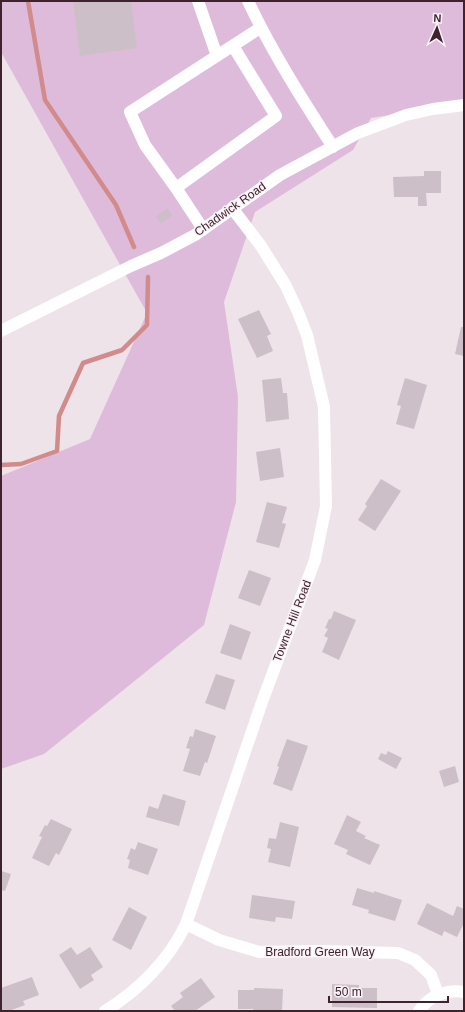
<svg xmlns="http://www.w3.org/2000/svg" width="465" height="1012" viewBox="0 0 465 1012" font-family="Arial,sans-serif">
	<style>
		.green { fill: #debbda }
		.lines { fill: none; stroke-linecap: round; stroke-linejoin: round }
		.stream { stroke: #d28b8b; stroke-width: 4.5 }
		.building { fill: #cdbfc7 }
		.minor { stroke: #fff; stroke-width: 12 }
		.labels { text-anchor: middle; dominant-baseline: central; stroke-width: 3; stroke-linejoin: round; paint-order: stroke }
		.street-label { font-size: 12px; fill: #3e222e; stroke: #f9f3f7 }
	</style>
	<rect width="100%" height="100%" fill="#ede3e9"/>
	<path class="green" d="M1,1H464V103L371,118L353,150L255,212L224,302L238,397L236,502L204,625L44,754L1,769V476L90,439L147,313L1,52Z"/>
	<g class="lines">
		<path class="stream" d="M28,1L45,100L116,205L134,247
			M1,465L21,464L57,451L59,416L83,363L122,350L147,325L148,277"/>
	</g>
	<path class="building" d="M73,1H131L137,48L80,56Z
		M424,171H441V193H426L427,206H418V197H394L393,177L424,176Z
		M167,208L172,215L161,224L156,217Z
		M259,310L271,334L267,336L273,351L257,358L238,319Z
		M461,327H464V356L455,354Z
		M281,378L283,393H287L289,419L266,422L262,380Z
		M405,378L427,385L414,429L396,424L401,406L397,405Z
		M280,448L284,477L260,481L256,452Z
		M381,479L401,491L375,531L358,520L367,506L365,504Z
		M267,502L287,507L282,523L286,524L279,548L256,542Z
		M249,570L271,578L260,606L238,598Z
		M334,611L356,620L339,660L322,652L328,638L324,636L328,629L325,628L329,619H331Z
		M230,624L251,632L241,660L220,653Z
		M216,674L235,680L225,710L205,703Z
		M195,729L216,736L207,763L205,762L200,776L183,771L190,749L186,748L190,736L193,737Z
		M287,739L308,746L292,791L273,784L279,767L277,766Z
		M388,751L402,758L396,769L378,759L381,753L386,755Z
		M455,766L459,782L444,787L439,771Z
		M163,794L186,801L179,826L146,817L149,806L158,809Z
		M347,815L361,822L356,831L366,836L364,838L380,845L370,865L346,854L348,850L334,844Z
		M51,819L72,829L59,855L56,853L49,866L32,858L42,837L39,836L45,825L47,826Z
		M280,822L299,827L290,867L268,862L271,849L267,848L269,838L276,839Z
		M138,842L158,849L148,875L128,868L130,860L127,859L131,848L135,850Z
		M1,871L11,874L5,891L1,890Z
		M357,888L374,893V891L402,900L395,921L368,913L369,910L352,905Z
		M252,895L295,901L292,919L276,917L275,922L249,918Z
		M427,903L453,916L457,906L464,909V923L457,937L444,931L442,936L417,924Z
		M129,907L147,917L131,950L112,940Z
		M71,947L77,955L90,947L103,967L91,975L94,980L80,989L59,955Z
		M32,977L39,995L23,1001L25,1005L9,1011H1V988Z
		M201,978L215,997L195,1011H175L171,1006L183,997L180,993Z
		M332,984L359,985V988H377V1008L332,1007Z
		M254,988L283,989L282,1011H253V1009H238V990H254Z"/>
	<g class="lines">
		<path class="minor" d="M198,1L217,56
			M248,1C272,52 302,99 333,147
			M176,188L276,116L233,46
			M203,229L176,188L145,145L130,112L260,28
			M1,331L131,266L161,253L195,235L280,175L358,133L406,115L433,109L464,105
			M186,924L219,940L259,952L317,951L398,953L415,960L431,975L438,994
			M105,1011C139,990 169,960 186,924L262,702L315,560L326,506L324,407L307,335L298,312L286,286L261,246L232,208
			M419,1011C429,996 446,989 464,992"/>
	</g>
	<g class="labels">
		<g class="street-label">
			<text transform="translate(230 209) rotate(-35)">Chadwick Road</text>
			<text transform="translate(292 621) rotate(-69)">Towne Hill Road</text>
			<text x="320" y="952">Bradford Green Way</text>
		</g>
	</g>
	<rect width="465" height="1012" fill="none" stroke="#3e222e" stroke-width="4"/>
	<g transform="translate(437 28) rotate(3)" stroke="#f9f3f7" stroke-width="3" paint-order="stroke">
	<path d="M0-3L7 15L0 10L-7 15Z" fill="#3e222e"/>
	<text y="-6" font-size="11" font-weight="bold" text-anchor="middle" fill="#3e222e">N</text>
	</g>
	<path d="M329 996v6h119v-6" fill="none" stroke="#3e222e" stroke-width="2"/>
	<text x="335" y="996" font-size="12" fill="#3e222e" stroke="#f9f3f7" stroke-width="3" paint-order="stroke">50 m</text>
</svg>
